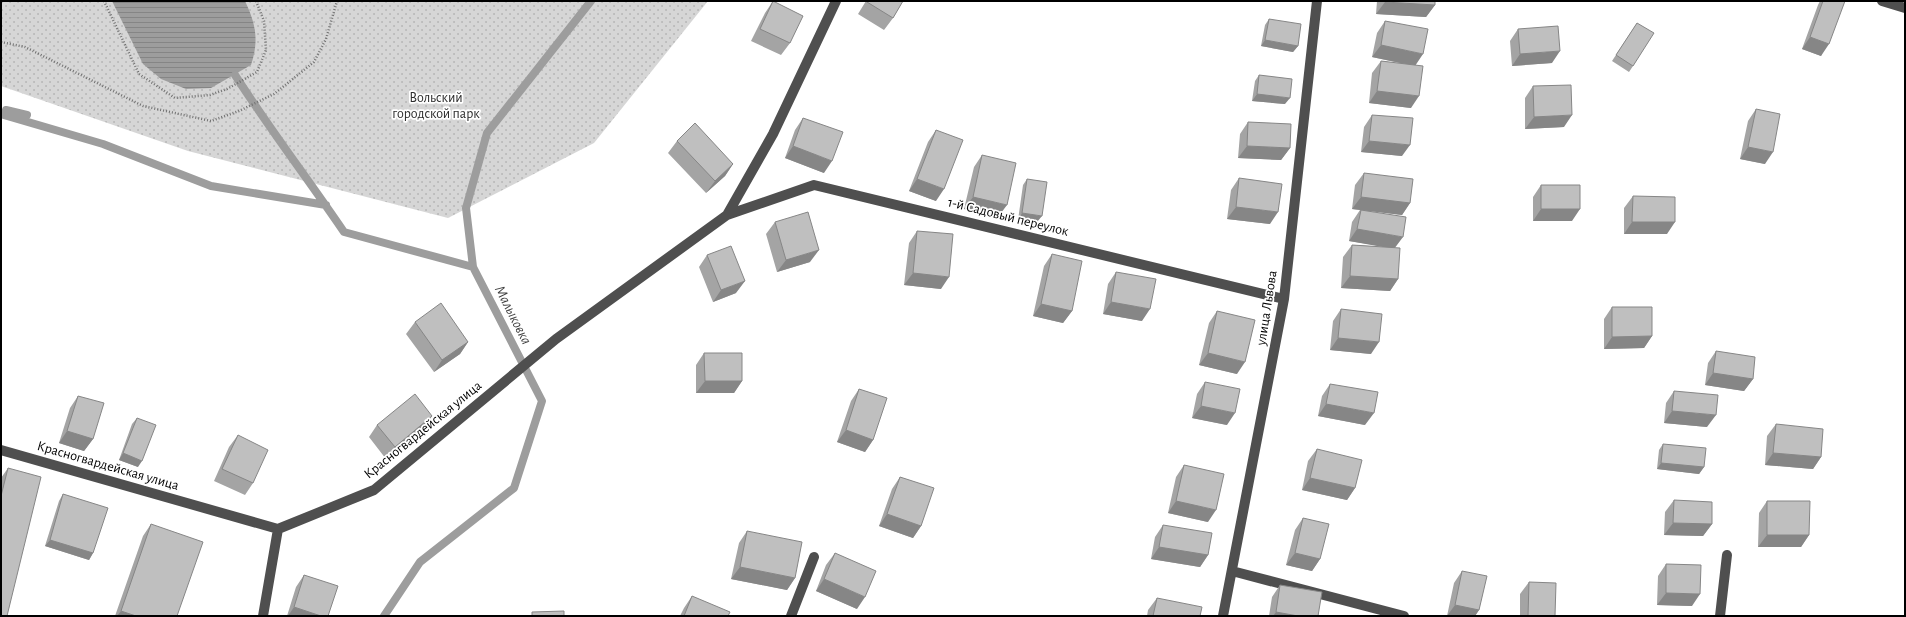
<svg xmlns="http://www.w3.org/2000/svg" width="1906" height="617" viewBox="0 0 1906 617" font-family="'Alegreya Sans',sans-serif">
	<style>
		.park { fill: url(#park-dots) }
		.water { fill: url(#water-rules) }
		.lines { fill: none; stroke-linecap: round; stroke-linejoin: round }
		.stream { stroke: #9d9d9d; stroke-width: 8 }
		.path { stroke: #717171; stroke-width: 2.5; stroke-dasharray: 1 2; stroke-linecap: butt }
		.minor { stroke: #4f4f4f; stroke-width: 10 }
		.wall { fill: #a4a4a4 }
		.shaded-wall { fill: #868686 }
		.building { fill: #bfbfbf; stroke: #868686 }
		.labels { text-anchor: middle; dominant-baseline: central; stroke-width: 3.5; stroke-linejoin: round; paint-order: stroke }
		.park-label { font-size: 14px; fill: #2d2d2d; stroke: #fff }
		.street-label { font-size: 14px; fill: #000; stroke: #fff }
		.water-label { font-size: 15px; font-style: italic; fill: #3e3e3e; stroke: #fff }
	</style>
	<defs>
		<pattern id="park-dots" width="8" height="8" patternUnits="userSpaceOnUse"><rect width="8" height="8" fill="#d6d6d6"/><path d="M2 2h.1M6 6h.1" fill="none" stroke="#b6b6b6" stroke-width="1.8" stroke-linecap="round"/></pattern>
		<pattern id="water-rules" width="6" height="5" patternUnits="userSpaceOnUse"><rect width="6" height="5" fill="#9d9d9d"/><path d="M0 2.5h6" fill="none" stroke="#858585"/></pattern>
	</defs>
	<rect width="100%" height="100%" fill="#fff"/>
	<path class="park" d="M1,1H708L594,143L448,218L188,151L1,86Z"/>
	<path class="water" d="M112,1H245C256,24 259,41 251,65L211,88L186,89L161,79L143,64Z"/>
	<g class="lines">
		<path class="stream" d="M235,75C269,128 308,179 344,232L473,267
			M6,110L27,115L12,113
			M1,114L103,144L211,186L326,205
			M384,616L420,562L514,488L542,401L473,267L466,208L487,133L591,1"/>
		<path class="path" d="M104,1L139,74L175,98L210,95L227,89L257,72L266,50L264,21L256,1
			M1,42L25,47L143,106L211,121L239,111L274,94L314,62L326,39L337,1"/>
		<path class="minor" d="M1882,1L1905,8
			M727,215L773,134L836,1
			M1,450L278,529L374,490L556,339L727,215L814,185L1284,299
			M1232,571L1404,616
			M263,616L278,529
			M791,616L814,557
			M1223,616L1284,299L1317,1
			M1720,616L1727,555"/>
	</g>
	<path class="wall" d="M773,1L790,43L781,55L751,41L765,13Z
		M866,1H903L893,18L884,30L858,14Z
		M1377,1H1435V5L1426,17L1376,14Z
		M1820,1H1845L1821,56L1802,49L1818,5Z
		M1269,19L1298,46L1293,52L1261,46L1265,25Z
		M1385,21L1415,65L1411,108L1369,103L1372,73L1381,61L1404,64L1372,57L1377,33Z
		M1637,23L1633,66L1629,72L1612,61Z
		M1518,29L1552,63L1512,66L1510,41Z
		M1259,75L1285,104L1252,101L1255,81Z
		M1533,86L1564,127L1525,129V98Z
		M1756,109L1765,164L1740,159L1748,121Z
		M1372,115L1402,156L1361,152L1364,127Z
		M803,118L824,173L785,158L795,130Z
		M1248,122L1290,148L1281,160L1238,158L1240,134Z
		M936,130V201L909,191L928,142Z
		M677,141L733,164L725,176L706,193L668,153Z
		M982,155L998,217L964,209L974,167Z
		M1364,173L1410,203L1402,215L1371,211L1395,248L1398,279L1390,291L1341,288L1343,257L1352,245L1387,247L1349,241L1352,222L1360,210L1352,209L1355,185Z
		M1239,178L1270,224L1227,219L1231,190Z
		M1027,179L1037,222L1018,220L1023,185Z
		M1541,185L1572,221H1533V197Z
		M1633,196L1667,234H1624V208Z
		M775,222L810,262L777,272L766,234Z
		M917,231L941,289L904,285L909,243Z
		M1052,254L1072,311L1063,323L1033,316L1044,266Z
		M707,255L736,293L713,302L699,267Z
		M1116,272L1142,321L1103,314L1108,284Z
		M1612,307L1652,336L1644,348L1604,349V319Z
		M1341,309L1371,354L1330,350L1333,321Z
		M1217,311L1237,374L1199,365L1209,323Z
		M415,322L468,342L460,354L434,372L406,334Z
		M1716,351L1753,379L1744,391L1705,385L1708,363Z
		M704,353L742,381L734,393H696V365Z
		M1205,382L1227,425L1192,418L1197,394Z
		M1330,384L1365,425L1318,416L1322,396Z
		M859,389L873,440L865,452L837,442L851,401Z
		M1674,391L1707,427L1664,423L1666,403Z
		M78,396L93,439L84,451L59,443L70,408Z
		M432,416L424,428L386,459L369,437L377,425Z
		M137,418L138,467L119,460L132,424Z
		M1776,424L1821,457L1813,469L1765,465L1767,436Z
		M238,435L253,483L245,495L214,481L229,447Z
		M1663,444L1704,467L1699,474L1657,469L1659,450Z
		M1317,449L1355,488L1347,500L1302,490L1308,461Z
		M1184,465L1208,522L1168,513L1176,477Z
		M8,468L1,616V478Z
		M900,477L921,526L913,538L879,526L892,489Z
		M63,494L93,553L89,560L45,546L59,501Z
		M1674,500L1712,524L1703,536L1664,535L1665,512Z
		M1767,501L1809,535L1801,547H1758L1759,513Z
		M1303,518L1320,559L1312,571L1286,565L1295,530Z
		M151,524L177,616H115L143,536Z
		M1163,525L1208,555L1200,567L1151,559L1155,537Z
		M747,531L795,578L787,590L731,579L739,543Z
		M835,553L857,609L816,591L826,565Z
		M1666,564L1692,606L1657,605L1658,576Z
		M1462,571L1479,610L1475,616H1447L1454,583Z
		M304,575L328,616H287L296,587Z
		M1529,582L1555,616H1520V594Z
		M1280,585L1318,616H1269L1272,597Z
		M692,596L728,616H680L684,608Z
		M1157,598L1200,616H1147L1148,610Z"/>
	<path class="shaded-wall" d="M1385,2L1435,5L1426,17L1376,14Z
		M1810,37L1829,44L1821,56L1802,49Z
		M1265,40L1298,46L1293,52L1261,46Z
		M1381,45L1423,54L1415,66L1372,57Z
		M1560,51L1552,63L1512,66L1520,54Z
		M1377,91L1419,96L1411,108L1369,103Z
		M1257,94L1290,98L1285,104L1252,101Z
		M1572,115L1564,127L1525,129L1534,117Z
		M1369,141L1410,145L1402,156L1361,152Z
		M793,146L832,161L824,173L785,158Z
		M1247,146L1290,148L1281,160L1238,158Z
		M1748,147L1773,152L1765,164L1740,159Z
		M733,164L725,176L706,193L715,181Z
		M917,179L944,189L936,201L909,191Z
		M973,197L1007,205L998,217L964,209Z
		M1361,197L1410,203L1402,215L1352,209Z
		M1236,207L1278,212L1270,224L1227,219Z
		M1541,209H1580L1572,221H1533Z
		M1022,213L1042,216L1037,222L1018,220Z
		M1632,222H1675L1667,234H1624Z
		M1357,229L1403,237L1394,249L1349,241Z
		M819,250L810,262L777,272L786,260Z
		M913,273L949,277L941,289L904,285Z
		M1350,276L1398,279L1390,291L1341,288Z
		M745,281L736,293L713,302L721,290Z
		M1111,302L1150,309L1142,321L1103,314Z
		M1041,304L1072,311L1063,323L1033,316Z
		M1652,336L1644,348L1604,349L1612,337Z
		M1338,338L1379,342L1371,354L1330,350Z
		M468,342L460,354L434,372L442,360Z
		M1208,353L1245,362L1237,374L1199,365Z
		M1713,373L1753,379L1744,391L1705,385Z
		M705,381H742L734,393H696Z
		M1326,404L1374,413L1365,425L1318,416Z
		M1201,406L1235,413L1227,425L1192,418Z
		M1672,411L1716,415L1707,427L1664,423Z
		M432,416L424,428L386,459L395,447Z
		M846,430L873,440L865,452L837,442Z
		M67,431L93,439L84,451L59,443Z
		M123,453L142,461L138,467L119,460Z
		M1773,453L1821,457L1813,469L1765,465Z
		M1661,463L1704,467L1699,474L1657,469Z
		M1310,478L1355,488L1347,500L1302,490Z
		M1176,501L1216,510L1208,522L1168,513Z
		M887,514L921,526L913,538L879,526Z
		M1673,523L1712,524L1703,536L1664,535Z
		M1767,535H1809L1801,547H1758Z
		M50,540L93,553L89,560L45,546Z
		M1159,547L1208,555L1200,567L1151,559Z
		M1295,553L1320,559L1312,571L1286,565Z
		M740,567L795,578L787,590L731,579Z
		M824,579L865,597L857,609L816,591Z
		M1666,593L1700,594L1692,606L1657,605Z
		M1455,605L1479,610L1475,616H1447Z
		M294,607L321,616H288Z
		M121,611L136,616H117Z
		M1276,612L1298,616H1273Z"/>
	<path class="building" d="M773,1L803,16L790,43L760,29Z
		M867,1H903L893,18L867,2Z
		M1385,1H1435V5L1385,2Z
		M1823,1H1845L1829,44L1810,37Z
		M1269,19L1301,24L1298,46L1265,40Z
		M1385,21L1428,29L1423,54L1381,45Z
		M1637,23L1654,33L1633,66L1616,55Z
		M1558,26L1560,51L1520,54L1518,29Z
		M1381,61L1423,66L1419,96L1377,91Z
		M1259,75L1292,79L1290,98L1257,94Z
		M1571,85L1572,115L1534,117L1533,86Z
		M1756,109L1780,114L1773,152L1748,147Z
		M1372,115L1413,118L1410,145L1369,141Z
		M803,118L843,132L832,161L793,146Z
		M1248,122L1291,124L1290,148L1247,146Z
		M695,123L733,164L715,181L677,141Z
		M936,130L963,140L944,189L917,179Z
		M982,155L1016,163L1007,205L973,197Z
		M1364,173L1413,179L1410,203L1361,197Z
		M1239,178L1282,184L1278,212L1236,207Z
		M1027,179L1047,182L1042,216L1022,213Z
		M1541,185H1580V209H1541Z
		M1633,196L1675,197V222H1632Z
		M1361,210L1406,217L1403,237L1357,229Z
		M808,212L819,250L786,260L775,222Z
		M917,231L953,234L949,277L913,273Z
		M1352,245L1400,248L1398,279L1350,276Z
		M731,246L745,281L721,290L707,255Z
		M1052,254L1082,261L1072,311L1041,304Z
		M1116,272L1156,279L1150,309L1111,302Z
		M441,303L468,342L442,360L415,322Z
		M1612,307H1652V336L1612,337Z
		M1341,309L1382,314L1379,342L1338,338Z
		M1217,311L1255,320L1245,362L1208,353Z
		M1716,351L1755,357L1753,379L1713,373Z
		M704,353H742V381H705Z
		M1205,382L1240,389L1235,413L1201,406Z
		M1330,384L1378,392L1374,413L1326,404Z
		M859,389L887,398L873,440L846,430Z
		M1674,391L1718,395L1716,415L1672,411Z
		M415,394L432,416L395,447L377,425Z
		M78,396L104,403L93,439L67,431Z
		M137,418L156,425L142,461L123,453Z
		M1776,424L1823,429L1821,457L1773,453Z
		M238,435L268,450L253,483L222,469Z
		M1663,444L1706,448L1704,467L1661,463Z
		M1317,449L1362,460L1355,488L1310,478Z
		M1184,465L1224,474L1216,510L1176,501Z
		M8,468L41,477L7,616H1V496Z
		M900,477L934,488L921,526L887,514Z
		M63,494L108,508L93,553L50,540Z
		M1674,500L1712,502V524L1673,523Z
		M1767,501H1810L1809,535H1767Z
		M1303,518L1329,524L1320,559L1295,553Z
		M151,524L203,542L177,616H136L121,611Z
		M1163,525L1212,533L1208,555L1159,547Z
		M747,531L802,542L795,578L740,567Z
		M835,553L876,571L865,597L824,579Z
		M1666,564L1701,565L1700,594L1666,593Z
		M1462,571L1487,576L1479,610L1455,605Z
		M304,575L338,586L328,616H321L294,607Z
		M1529,582L1556,583L1555,616H1528Z
		M1280,585L1322,592L1318,616H1298L1276,612Z
		M692,596L730,612L728,616H684Z
		M1157,598L1202,607L1200,616H1153Z
		M564,611V616H532V612Z"/>
	<g class="labels">
		<g class="park-label">
			<text x="436" y="98">Вольский<tspan x="436" dy="16">городской парк</tspan></text>
		</g>
		<g class="street-label">
			<text transform="translate(1008 217) rotate(14)">1-й Садовый переулок</text>
			<text transform="translate(1267 308) rotate(-81)">улица Львова</text>
			<text transform="translate(423 430) rotate(-39)">Красногвардейская улица</text>
			<text transform="translate(108 466) rotate(16)">Красногвардейская улица</text>
		</g>
		<g class="water-label">
			<text transform="translate(513 315) rotate(63)">Малыковка</text>
		</g>
	</g>
	<rect width="1906" height="617" fill="none" stroke="#000000" stroke-width="4"/>
</svg>
